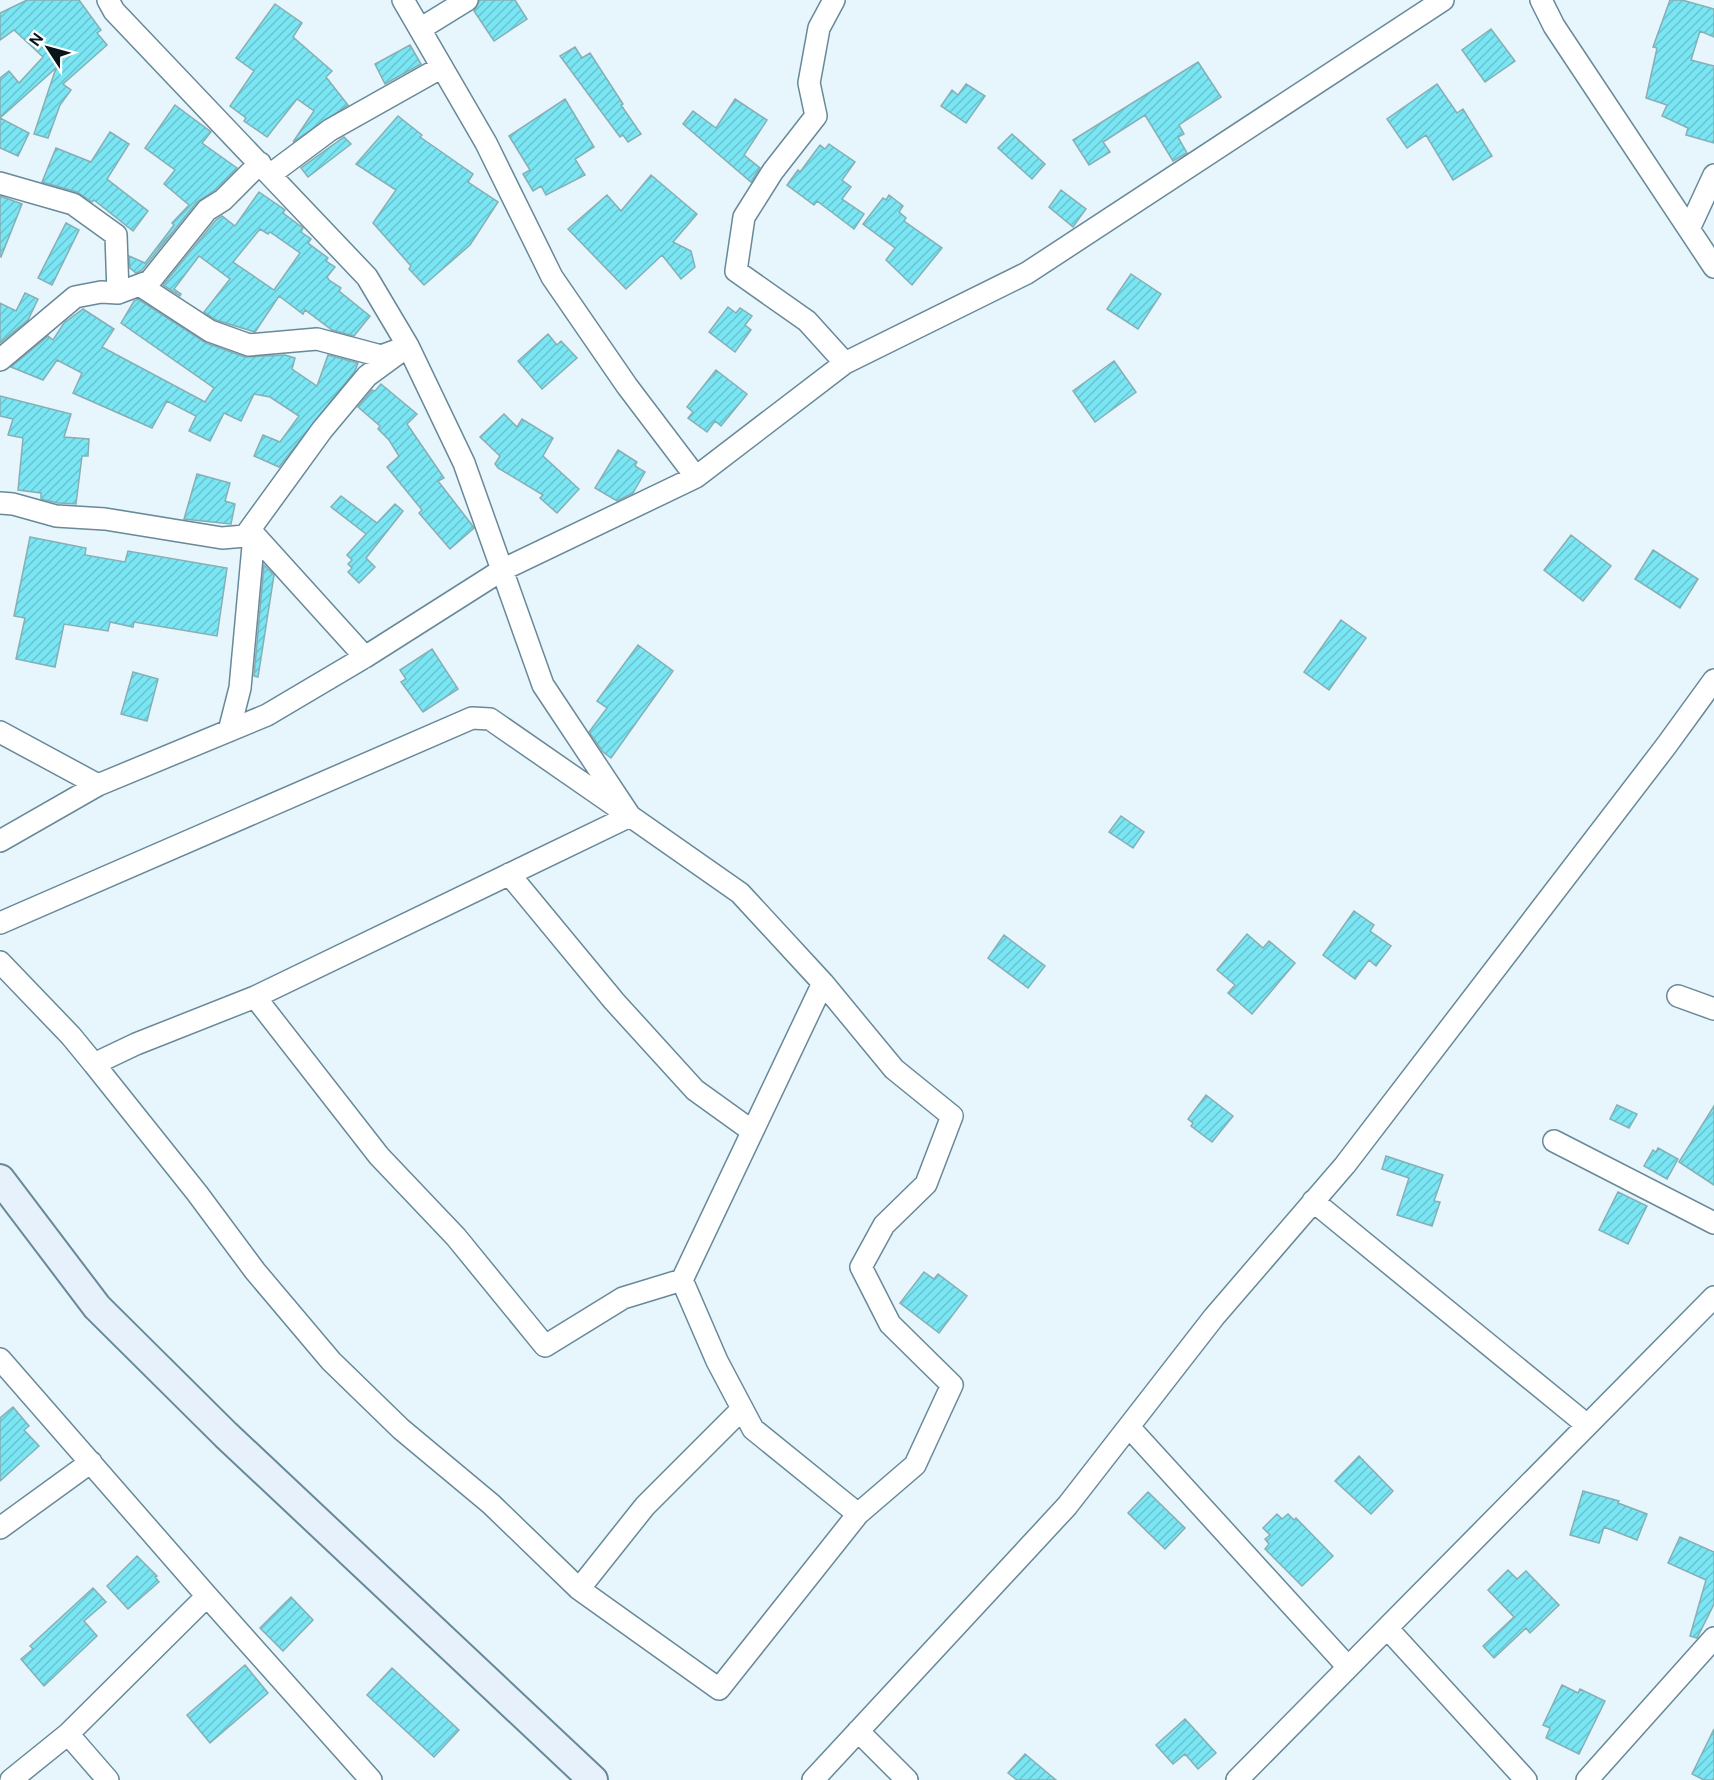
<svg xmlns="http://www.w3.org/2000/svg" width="1714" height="1780" viewBox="0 0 1714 1780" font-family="'DM Sans',sans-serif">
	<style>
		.building { fill: url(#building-hatch); stroke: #86afb5; stroke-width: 1.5; fill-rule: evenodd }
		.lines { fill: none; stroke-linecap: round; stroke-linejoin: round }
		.street-casing { stroke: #678999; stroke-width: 24 }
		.secondary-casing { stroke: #678999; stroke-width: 32 }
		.street { stroke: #fff; stroke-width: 21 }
		.secondary { stroke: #e6f1fc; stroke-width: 28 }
	</style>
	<defs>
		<pattern id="building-hatch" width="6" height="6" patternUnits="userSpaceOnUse" patternTransform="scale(1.5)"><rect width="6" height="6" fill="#7ae5f3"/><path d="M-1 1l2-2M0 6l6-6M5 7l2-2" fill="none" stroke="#68c4d0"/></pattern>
	</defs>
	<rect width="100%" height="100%" fill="#e7f5fc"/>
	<path class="building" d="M27,0H79L101,30L97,33L107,45L63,84L71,90L60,105L48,138L34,134L56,68L0,118V78L9,71L19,83L43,57L14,30L0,40V13Z
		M480,0H515L527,19L494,41L474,11Z
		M1670,0H1682L1714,9V37L1700,31L1691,60L1714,66V143L1686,135L1688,128L1662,116L1667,105L1646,98L1657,48L1653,47Z
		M275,4L302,23L293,37L332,71L326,77L348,105L293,142L314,111L297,99L267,137L244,121L246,118L230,106L254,71L236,58Z
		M1491,29L1515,61L1485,82L1462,50Z
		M410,45L421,64L385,84L375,64Z
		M575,47L582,58L590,53L623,104L621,105L641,134L628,142L623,135L620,137L560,56Z
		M1198,62L1221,97L1179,125L1184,134L1178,137L1187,153L1173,161L1145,115L1103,142L1110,152L1089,165L1073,140Z
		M966,84L985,96L966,123L941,106L952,90L958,95Z
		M1437,84L1457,113L1463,109L1492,156L1453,180L1426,135L1407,148L1387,119Z
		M565,99L594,147L575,159L585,175L546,195L541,186L533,191L523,174L530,170L509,136Z
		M735,99L767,120L744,155L760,168L751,182L683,124L693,111L716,128Z
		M175,105L211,132L202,143L237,168L215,190L197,202L142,270L136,273L130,268L129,256L145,263L174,225L172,223L189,205L164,184L175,170L145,148Z
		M398,116L422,135L420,137L473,174L468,182L498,202L470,245L424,285L409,269L411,266L373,223L396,190L356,164Z
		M0,118L29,133L18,156L0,148Z
		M110,132L129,144L107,179L148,211L133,231L94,200L92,202L77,192L42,182L56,148L91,162Z
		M1012,134L1045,164L1032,179L998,148Z
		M344,137L351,144L308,177L301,168Z
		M829,144L855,162L842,180L851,187L842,199L864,214L854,229L817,201L814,205L787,185L798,170L800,172L820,145L825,149Z
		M651,175L697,214L673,242L691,251L695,267L681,279L662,255L626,289L568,229L607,195L621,211Z
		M1061,190L1086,209L1073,227L1049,207Z
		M259,192L285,210L283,213L303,228L301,232L311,239L308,243L328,258L326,261L335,267L327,277L329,280L341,288L339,291L370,316L354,336L332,330L305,310L303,314L279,296L255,332L216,320L204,312L230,279L199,256L174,289L181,294L180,296L163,285L216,220L222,216L235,226ZM260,229L268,234L270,232L300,253L274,290L233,262Z
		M889,195L903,206L899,212L906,218L904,221L942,248L912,285L886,260L895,248L863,224L883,198L886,200Z
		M0,196L22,204L1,257L0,256Z
		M66,223L79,230L52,285L38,278Z
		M1131,274L1161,294L1138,329L1107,309Z
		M25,293L38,299L28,320L0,343V303L16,311Z
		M138,299L206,343L245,357L285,355L295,358L292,369L317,386L328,355L358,363L355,371L279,467L254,456L263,435L280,442L299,416L270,397L254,394L241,421L224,413L210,441L189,431L196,416L167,401L152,428L73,393L82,373L57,360L43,380L11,367L48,336L53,340L64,323L83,309L114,329L102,347L205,402L214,388L121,323L134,301Z
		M728,307L736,313L740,308L752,316L745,325L751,330L735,352L709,332Z
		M548,334L557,345L561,341L577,358L542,389L518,361Z
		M1114,361L1136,392L1095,422L1073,391Z
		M716,370L747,394L721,426L715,421L707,432L688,418L693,412L687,407Z
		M381,384L417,414L407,424L444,478L438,481L472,525L474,528L450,549L419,513L422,510L387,467L399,456L389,440L378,429L380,426L358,407L372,390L375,391Z
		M0,396L71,414L64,437L89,439L88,456H82L76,504L58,503L41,499V493L18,490L23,438L8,435L13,419L0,416Z
		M504,414L517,427L522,419L553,438L543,456L579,489L557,513L540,498L543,495L498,468L495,464L500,456L480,437Z
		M618,450L637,462L635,466L645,472L633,493L617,501L595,488Z
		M197,474L230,483L225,501L235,504L231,524L184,519Z
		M341,496L377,523L395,504L403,511L366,558L375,567L359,583L348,572L352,568L348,564L352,560L347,555L366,534L331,507Z
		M1571,535L1611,566L1583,601L1544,570Z
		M30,537L86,548L85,555L125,562L128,551L227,568L217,636L134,622L133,627L110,622L108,631L64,624L55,667L16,659L25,618L14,616Z
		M1653,550L1698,579L1680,608L1635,579Z
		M264,565L274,575L258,677L254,676Z
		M1341,620L1366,638L1329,690L1304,672Z
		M638,645L673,671L611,758L603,752L589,732L607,708L597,701Z
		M432,649L458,689L423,712L401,682L406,679L400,670Z
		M133,672L158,679L147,721L121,714Z
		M1121,816L1144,832L1133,848L1109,832Z
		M1354,911L1374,925L1370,931L1391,946L1376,966L1369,960L1355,979L1323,955Z
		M1247,934L1263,948L1269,941L1295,963L1252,1014L1228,993L1235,985L1217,970Z
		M1004,935L1045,966L1028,988L988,958Z
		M1206,1095L1233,1116L1212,1142L1191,1126L1193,1123L1188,1119Z
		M1617,1105L1637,1114L1629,1128L1610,1119Z
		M1714,1106V1185L1679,1162Z
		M1658,1148L1678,1159L1667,1179L1644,1166L1653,1150L1656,1152Z
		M1386,1156L1443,1175L1434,1201L1440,1202L1432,1226L1397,1215L1409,1178L1382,1169Z
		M1618,1192L1647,1206L1628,1244L1599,1230Z
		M924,1272L934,1279L938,1274L967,1296L939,1333L900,1303Z
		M13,1407L29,1426L24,1430L39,1446L0,1481V1418Z
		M1359,1456L1393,1491L1371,1514L1335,1481Z
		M1583,1491L1619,1501L1618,1503L1647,1514L1637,1540L1604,1527L1599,1543L1570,1535Z
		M1148,1492L1185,1528L1165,1549L1128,1513Z
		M1277,1514L1282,1519L1288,1514L1294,1520L1296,1518L1333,1556L1302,1586L1265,1549L1269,1544L1265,1539L1270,1535L1263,1528Z
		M1680,1537L1714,1552V1604L1697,1638L1690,1636L1706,1580L1668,1563Z
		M137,1556L157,1576L155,1577L159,1582L128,1609L107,1586Z
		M1508,1570L1517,1579L1526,1571L1559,1605L1530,1633L1526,1628L1494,1658L1483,1646L1514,1617L1488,1590Z
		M93,1588L106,1602L84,1621L97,1636L44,1686L21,1659L33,1649L30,1646Z
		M291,1597L313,1620L283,1651L260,1628Z
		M245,1665L268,1693L210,1743L187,1715Z
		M392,1668L459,1730L434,1757L367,1695Z
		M1562,1685L1578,1693L1580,1689L1605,1701L1579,1754L1546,1738L1550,1728L1543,1725Z
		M1185,1719L1216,1753L1198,1769L1185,1754L1173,1764L1156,1745Z
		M1714,1729V1780H1704L1692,1774Z
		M1025,1754L1056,1780H1017L1008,1773Z"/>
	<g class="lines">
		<g class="street-casing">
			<path id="street" d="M403,0L486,143L552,277L627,386L696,477
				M834,0L819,28L809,83L816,116L773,171L744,217L736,271L807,321L845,363
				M1541,0L1554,26L1714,267
				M420,29L467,0
				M271,174L330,130L442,67
				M0,183L73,204L116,235L118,293
				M1689,229L1714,175
				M141,286L210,331L249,345L317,339L381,356L400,349
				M0,360L75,297L101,292L118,293L150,281L207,210L223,200L260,163
				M0,503L13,504L56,516L105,519L222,538L245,536L322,430L367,376L408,346
				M250,530L365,657
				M229,731L240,688L254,535
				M0,732L98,785
				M0,841L98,785L267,715L365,657L502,570L696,477L845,363L1027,273L1443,0
				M509,874L614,1001L695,1090L752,1131
				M0,923L472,718L490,719L630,816L255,997L136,1044L94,1064L71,1036L0,962
				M823,983L894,1069L952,1116L926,1184L884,1225L861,1267L890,1324L952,1385L915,1465L858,1514
				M1678,996L1714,1009
				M255,997L379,1156L456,1237L545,1346L623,1298L682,1280
				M94,1064L197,1193L255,1271L331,1361L401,1429L491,1504L579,1589L719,1689L858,1514L753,1429L717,1361L682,1280L823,983L740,893L630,816L543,685L464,463L408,346L367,277L114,11L108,0
				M1554,1141L1714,1223
				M1313,1201L1587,1425
				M0,1359L207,1596L371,1780
				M1129,1427L1348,1667
				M0,1528L91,1462
				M579,1589L645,1506L742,1409
				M1387,1628L1714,1297
				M858,1731L907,1780
				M68,1734L108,1780
				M11,1780L68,1734L207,1596
				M813,1780L1067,1506L1214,1317L1345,1165L1666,746L1714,680
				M1237,1780L1387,1628L1526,1780
				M1587,1780L1714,1638"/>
		</g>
		<g class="secondary-casing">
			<path id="secondary" d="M0,1179L97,1307L226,1435L593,1780"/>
		</g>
		<use href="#street" class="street"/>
		<use href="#secondary" class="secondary"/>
	</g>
	<g transform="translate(48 48) rotate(306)" stroke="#ffffff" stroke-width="4.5" paint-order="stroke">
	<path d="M0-4.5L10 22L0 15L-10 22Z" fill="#08151b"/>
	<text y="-9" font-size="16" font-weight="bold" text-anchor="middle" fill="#08151b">N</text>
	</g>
</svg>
